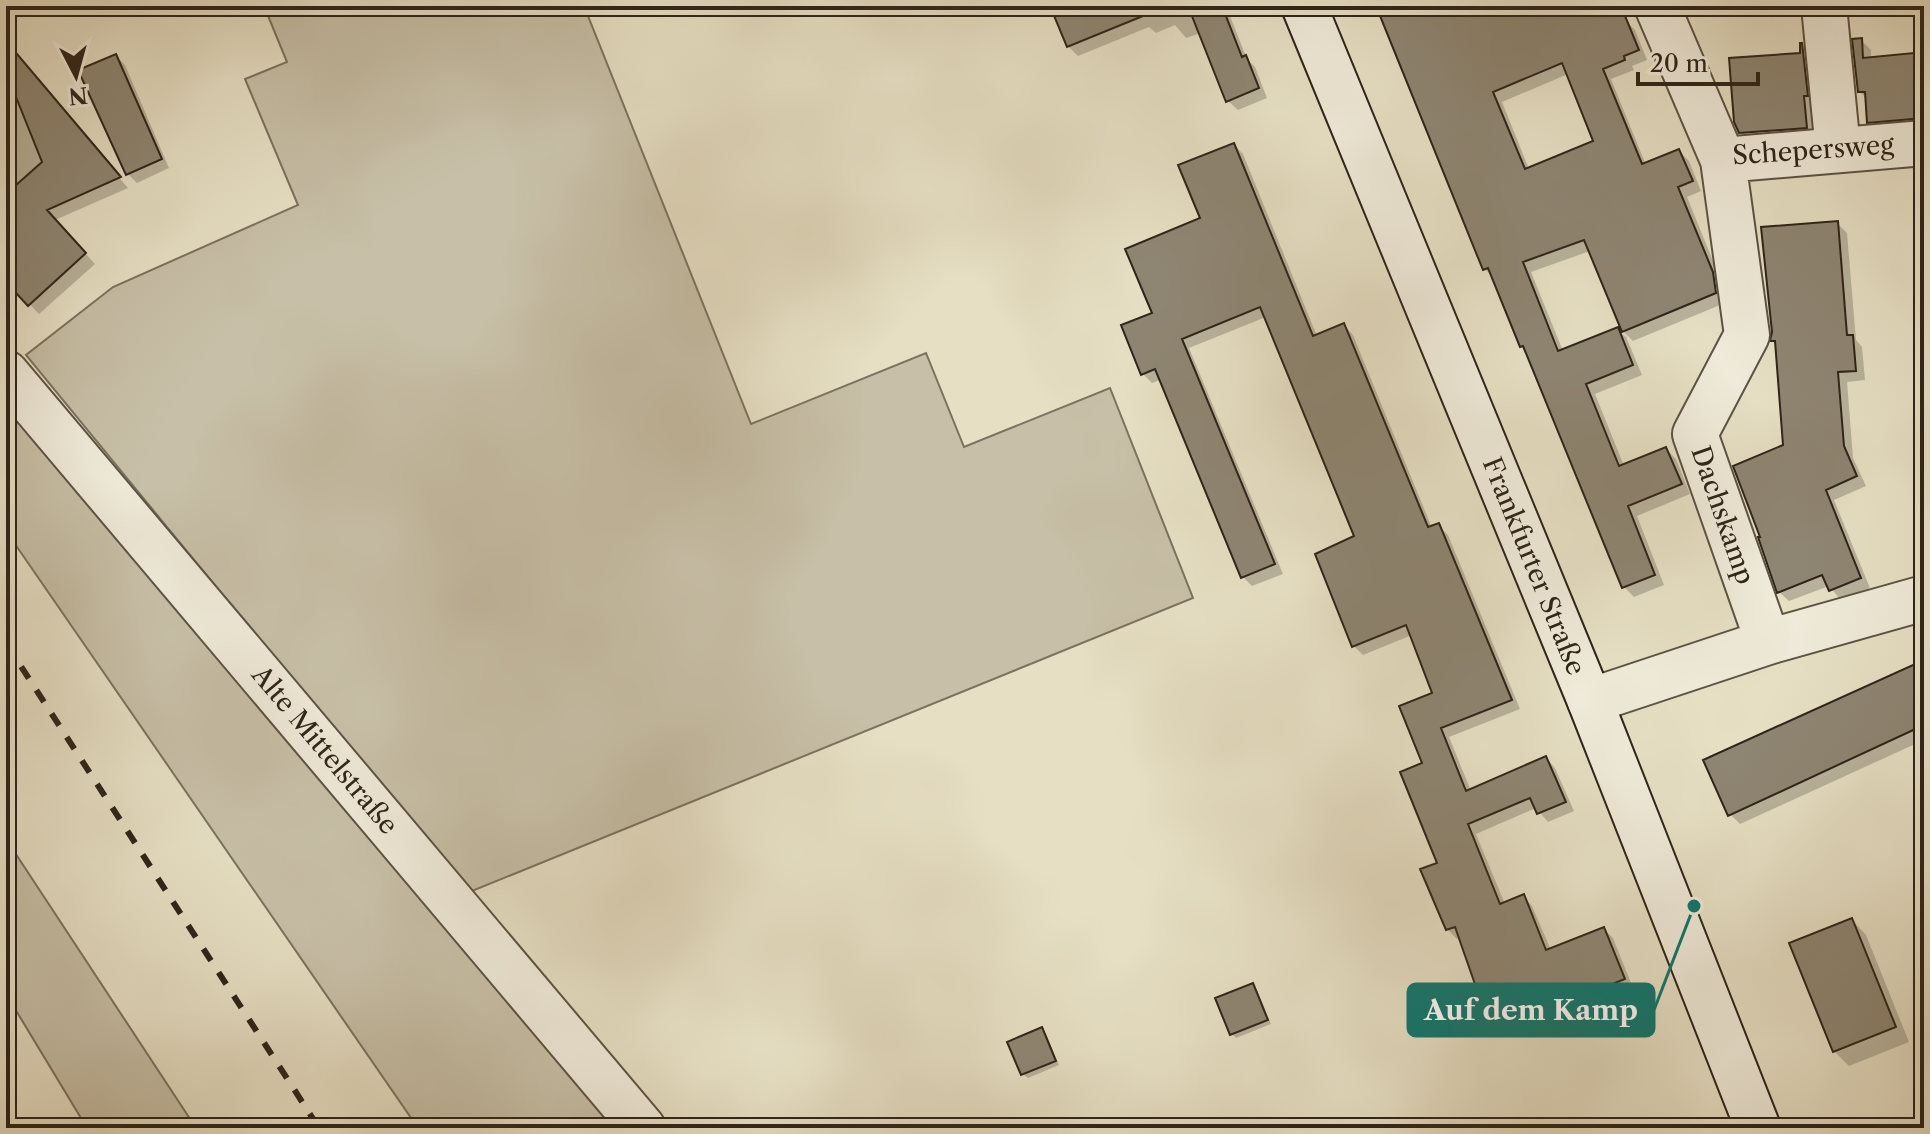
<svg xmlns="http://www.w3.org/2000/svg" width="1930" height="1134" viewBox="0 0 1930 1134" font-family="'Libre Caslon Text',serif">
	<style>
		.green { fill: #c7bfa7; stroke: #7b7260; stroke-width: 2 }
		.shadow { fill: #0003; fill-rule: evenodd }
		.building { fill: #8e8572; stroke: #2f241a; stroke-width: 2; fill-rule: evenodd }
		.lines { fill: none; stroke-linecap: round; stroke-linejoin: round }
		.minor-casing { stroke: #5d5344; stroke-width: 48 }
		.secondary-casing { stroke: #2f241a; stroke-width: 48 }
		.minor { stroke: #efead9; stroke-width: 44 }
		.secondary { stroke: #efead9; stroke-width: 44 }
		.rail { stroke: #2f241a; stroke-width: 6; stroke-dasharray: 14 14; stroke-linecap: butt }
		.labels { text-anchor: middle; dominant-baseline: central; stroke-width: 8; stroke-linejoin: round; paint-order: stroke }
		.street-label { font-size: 26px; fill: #2f241a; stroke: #efead9 }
		.leader { fill: none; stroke: #0f766e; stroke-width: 3 }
		.callout-dot { fill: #0f766e; stroke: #efead9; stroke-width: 3 }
		.callout { fill: #0f766e; stroke: #0f766e; stroke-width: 3 }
		.callout-label { font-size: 28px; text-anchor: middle; font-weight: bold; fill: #fff }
	</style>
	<rect width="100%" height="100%" fill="#e6dfc4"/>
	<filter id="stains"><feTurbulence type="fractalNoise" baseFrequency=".0025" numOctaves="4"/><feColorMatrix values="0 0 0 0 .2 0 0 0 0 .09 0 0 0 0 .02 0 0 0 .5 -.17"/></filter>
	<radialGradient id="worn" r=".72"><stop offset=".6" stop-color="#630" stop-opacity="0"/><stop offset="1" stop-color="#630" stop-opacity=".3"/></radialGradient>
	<path class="green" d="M264,6H584L751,424L926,353L964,447L1110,388L1193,598L467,893L26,355L113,287L298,205L245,79L287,62Z
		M6,407L620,1128H418L6,531Z
		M6,839L196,1128H87L6,994Z"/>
	<path class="shadow" d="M1070,6H1226L1247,59L1255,67L1267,98L1238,110L1228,101L1201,33L1186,38L1175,25L1156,33L1149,27L1078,56L1068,46Z
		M1378,6H1582L1625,20L1635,30L1647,60L1632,66L1634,70L1611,79L1646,165L1679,151L1689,161L1701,191L1687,197L1722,283L1725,303L1633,341L1624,332L1642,375L1595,394L1624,466L1666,449L1676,459L1690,494L1637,516L1664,585L1634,597L1624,587L1529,354L1521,346L1494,278L1485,269ZM1568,74L1596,142L1529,169L1502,102ZM1590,251L1627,338L1617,329L1563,351L1531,272Z
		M1861,40L1871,50V59L1924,54V128L1879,132L1869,122L1867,99L1859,91Z
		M6,43L128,188L55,220L95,264L39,314L6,279Z
		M1802,45L1811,54L1815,136L1750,142L1740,132L1803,55Z
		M116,56L125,65L169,168L137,183L128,174Z
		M1234,145L1243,154L1317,336L1344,325L1353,335L1432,528L1438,525L1448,535L1520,709L1449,737L1471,791L1546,758L1555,768L1574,811L1548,822L1536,808L1476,834L1505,904L1523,896L1532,906L1551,950L1604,929L1613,938L1633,988L1575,1011L1553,998L1495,1018L1486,1009L1461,937L1457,939L1447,929L1425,765L1435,694L1412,635L1363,655L1354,646L1356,537L1266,317L1189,348L1283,574L1252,586L1243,577L1162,379L1152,383L1143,374L1155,314L1202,219Z
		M1837,223L1847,233L1856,340L1862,347L1865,380L1847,382L1853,458L1866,486L1834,500L1870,588L1841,600L1829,586L1789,601L1779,592L1785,446L1777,345L1772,341Z
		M1924,662V740L1740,824L1730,814Z
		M1852,920L1866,935L1909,1042L1849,1066L1834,1051Z
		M1253,985L1257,990L1271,1024L1236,1038L1232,1034Z
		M1924,994V1009L1919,996Z
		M1042,1030L1046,1034L1059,1065L1028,1078L1023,1074Z"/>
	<path class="building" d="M1050,6H1165V7L1067,47Z
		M1188,6H1222L1242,57L1246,55L1259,88L1226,102Z
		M1376,6H1621L1639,50L1624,56L1625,60L1603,69L1642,164L1679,149L1693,181L1678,187L1713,272L1716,293L1622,332L1584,240L1523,262L1558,351L1618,327L1633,365L1586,384L1619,466L1666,447L1682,484L1628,506L1655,575L1622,588L1523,346L1520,347L1488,268L1483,270ZM1562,63L1593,141L1525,169L1493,92Z
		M1862,38L1863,58L1924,52V118L1867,123L1865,92H1858L1852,39Z
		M6,41L121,177L47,210L86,253L28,306L6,282V194L42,162L6,72Z
		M1800,43H1802L1808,96H1804L1807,128L1739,133L1734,122L1729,58L1800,53Z
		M116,54L162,159L126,175L78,70Z
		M1234,143L1313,336L1344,323L1428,527L1439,523L1512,700L1441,728L1466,791L1546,756L1566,802L1537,814L1530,798L1468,824L1500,904L1524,894L1546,950L1604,927L1625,979L1565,1003L1542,990L1484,1010L1455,927L1446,930L1420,869L1437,863L1400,772L1422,763L1399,706L1432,693L1406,625L1352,647L1315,554L1354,536L1260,307L1182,339L1275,564L1241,578L1155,369L1141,375L1121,325L1152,313L1125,249L1200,218L1178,165Z
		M1838,221L1847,335H1853L1856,371L1838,372L1844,446L1857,476L1826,490L1861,578L1829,591L1822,575L1777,593L1758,537H1760L1733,466L1783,445L1775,341H1770L1772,332L1761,227Z
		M1924,660V725L1728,816L1703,760Z
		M1852,918L1896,1027L1833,1052L1789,943Z
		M1253,983L1268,1020L1230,1035L1215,998Z
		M1042,1027L1056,1061L1021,1075L1007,1042Z"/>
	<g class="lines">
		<g class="minor-casing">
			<path id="minor" d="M1657,6L1723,160L1924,143
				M1824,6L1838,150
				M1723,160L1747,335L1695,434L1768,642
				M6,373L643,1128
				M1590,701L1768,642L1924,598"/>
		</g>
		<g class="secondary-casing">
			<path id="secondary" d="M1304,6L1590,701L1758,1128"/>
		</g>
		<use href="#minor" class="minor"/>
		<use href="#secondary" class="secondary"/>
		<path class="rail" d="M6,643L319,1128"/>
	</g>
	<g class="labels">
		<g class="street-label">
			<text transform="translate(1813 150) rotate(-4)">Schepersweg</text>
			<text transform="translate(1723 515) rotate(71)">Dachskamp</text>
			<text transform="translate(1534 566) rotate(68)">Frankfurter Straße</text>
			<text transform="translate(325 750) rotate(50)">Alte Mittelstraße</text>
		</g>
	</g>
	<path class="leader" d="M1694 906L1654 1010"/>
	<circle class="callout-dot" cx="1694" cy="906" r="8"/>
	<rect class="callout" x="1408" y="984" width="246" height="52" rx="8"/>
	<g class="callout-label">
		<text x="1531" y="1020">Auf dem Kamp</text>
	</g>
	<rect width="1930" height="1134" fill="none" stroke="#e6dfc4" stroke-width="32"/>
	<rect x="8" y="8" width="1914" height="1118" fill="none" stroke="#2f241a" stroke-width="4"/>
	<rect x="16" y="16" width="1898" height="1102" fill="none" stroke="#2f241a" stroke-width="2"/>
	<g transform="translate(76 76) rotate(174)" stroke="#efead9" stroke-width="6" paint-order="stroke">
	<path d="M0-6L14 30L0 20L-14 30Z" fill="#2f241a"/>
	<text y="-12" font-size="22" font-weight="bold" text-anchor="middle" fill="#2f241a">N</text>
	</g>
	<path d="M1638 72v12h120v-12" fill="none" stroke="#2f241a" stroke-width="4"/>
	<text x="1650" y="72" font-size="24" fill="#2f241a" stroke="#efead9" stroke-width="6" paint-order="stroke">20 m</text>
	<rect width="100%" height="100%" filter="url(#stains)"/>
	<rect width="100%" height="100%" fill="url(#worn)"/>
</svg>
